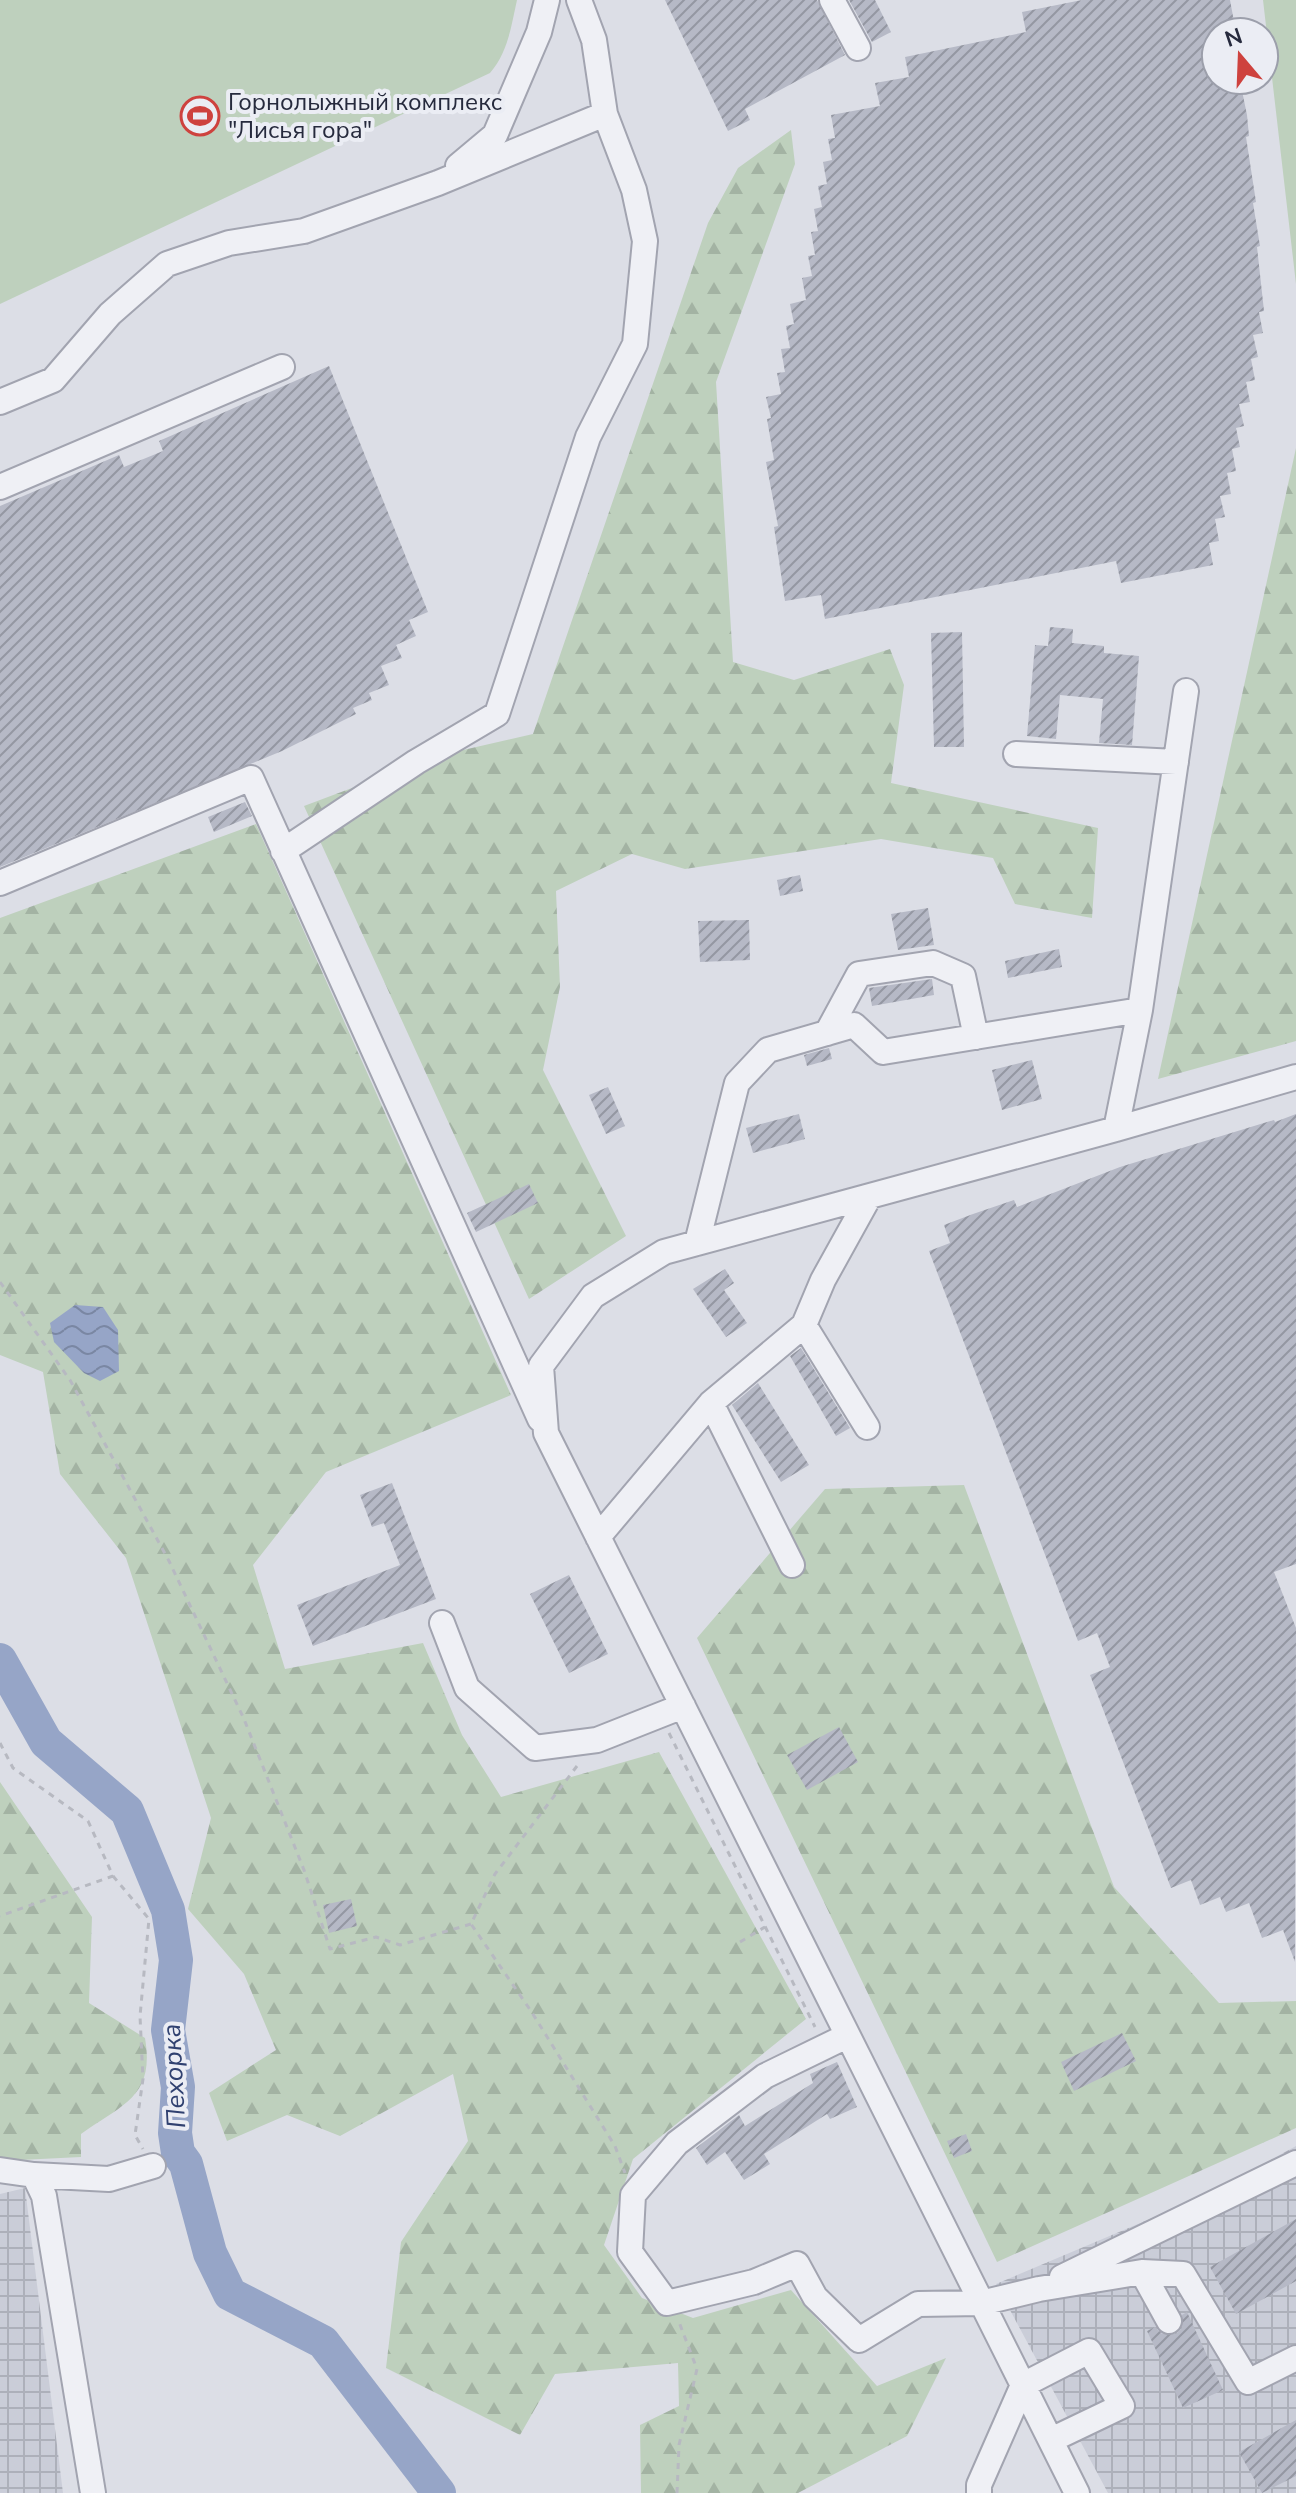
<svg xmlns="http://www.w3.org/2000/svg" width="1296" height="2493" viewBox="0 0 1296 2493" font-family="'Nunito Sans',sans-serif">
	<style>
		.industrial { fill: url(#industrial-grid) }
		.grass { fill: #bed0bd }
		.forest { fill: url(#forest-firs) }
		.water { fill: url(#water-waves) }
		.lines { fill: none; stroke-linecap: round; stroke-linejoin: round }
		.river { stroke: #96a5c7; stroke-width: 34 }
		.building { fill: url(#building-hatch) }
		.minor-casing { stroke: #a2a4b0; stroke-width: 28 }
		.path { stroke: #b7b9c1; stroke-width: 3; stroke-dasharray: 6 6; stroke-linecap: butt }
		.minor { stroke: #eff0f5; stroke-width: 24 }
		.labels { text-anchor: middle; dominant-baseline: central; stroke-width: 8; stroke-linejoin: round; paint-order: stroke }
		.poi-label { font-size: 24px; fill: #262a3d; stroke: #ebedf4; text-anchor: start }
		.water-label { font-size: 26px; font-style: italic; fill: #304170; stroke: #ebedf4 }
	</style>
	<defs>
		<pattern id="industrial-grid" width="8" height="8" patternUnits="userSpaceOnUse" patternTransform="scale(2)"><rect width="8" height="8" fill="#cacdd8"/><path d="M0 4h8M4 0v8" fill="none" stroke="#adb0ba"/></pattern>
		<pattern id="forest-firs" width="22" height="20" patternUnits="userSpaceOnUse" patternTransform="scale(2)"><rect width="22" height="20" fill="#bed0bd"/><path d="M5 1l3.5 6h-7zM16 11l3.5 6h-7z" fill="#a3b3a3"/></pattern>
		<pattern id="water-waves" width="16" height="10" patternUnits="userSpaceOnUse" patternTransform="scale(2)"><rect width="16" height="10" fill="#96a5c7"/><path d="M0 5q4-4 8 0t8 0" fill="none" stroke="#7a87a3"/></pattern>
		<pattern id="building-hatch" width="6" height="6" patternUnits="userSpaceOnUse" patternTransform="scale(2)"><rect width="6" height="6" fill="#b6b9c6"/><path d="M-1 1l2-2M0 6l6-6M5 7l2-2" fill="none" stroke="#9497a2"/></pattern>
	</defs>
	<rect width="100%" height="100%" fill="#dcdee6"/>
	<path class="industrial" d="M1296,2146V2493H1108L996,2284L1209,2194Z
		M25,2188L63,2493H0V2194Z"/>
	<path class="grass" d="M0,0H517C511,27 508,52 490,73L0,304Z
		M1263,0H1296V284Z"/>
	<path class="forest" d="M791,130L795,164L716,382L733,662L794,680L890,649L904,685L891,783L1098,828L1092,918L1015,904L993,858L881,839L685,869L632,854L556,891L560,987L543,1070L626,1236L529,1299L304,806L437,756L533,734L708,223L738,168Z
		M1296,448V1041L1158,1079Z
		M256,824L511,1395L326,1472L253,1565L285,1669L423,1643L462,1735L501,1797L659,1752L806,2019L633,2159L604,2245L642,2298L693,2318L791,2290L877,2386L946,2358L907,2436L798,2493H641L640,2425L679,2406L678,2363L555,2374L520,2435L386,2368L401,2242L468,2141L453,2074L340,2136L287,2115L227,2141L209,2093L276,2050L244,1974L188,1909L211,1818L126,1558L60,1474L43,1372L0,1355V918Z
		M964,1485L1114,1887L1219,2003L1296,2001V2128L997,2262L697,1638L825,1489Z
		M0,1782L92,1917L89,2003L145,2038C155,2097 123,2104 81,2134V2157L0,2161Z"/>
	<path class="water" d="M75,1305L103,1307L118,1330L119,1371L100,1381L84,1373L54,1342L50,1323Z"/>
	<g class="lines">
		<path class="river" d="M0,1660L46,1742L127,1811L168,1910L176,1960L168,2030L178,2087L175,2133L178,2153L186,2164L210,2253L230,2294L323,2342L439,2493"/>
	</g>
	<path class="building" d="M665,0H817L845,55L745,109L750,120L728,131Z
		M849,0H875L891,32L872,42Z
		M1082,0H1230L1235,27L1216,31V86L1240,81L1247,115L1249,136L1246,137L1256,202L1253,203L1260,246L1257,247L1264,311L1259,312L1263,333L1253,335L1258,357L1251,359L1255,380L1246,382L1250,402L1239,404L1244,426L1236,428L1240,447L1232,449L1236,471L1227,473L1231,494L1220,496L1225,517L1215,519L1219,541L1209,543L1213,565L1121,583L1116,561L825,619L821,595L785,601L774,527L778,526L766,462L774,460L767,419L771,418L766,397L781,394L777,373L785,372L781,349L790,348L786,326L794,324L790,304L806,300L802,278L812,276L808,256L815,255L811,232L818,231L814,209L822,207L818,186L827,184L823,162L832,160L828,139L835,138L831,115L880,106L875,83L909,77L905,57L1026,32L1022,12Z
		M329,366L428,612L409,620L416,636L396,645L402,658L381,666L389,685L369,693L372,700L353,708L356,714L282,751L0,867V506L119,455L124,467L163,451L159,441Z
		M1050,627L1073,629L1072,643L1104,646V653L1139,656L1132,745L1099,743L1103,699L1060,695L1056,739L1027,736L1035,645L1048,646Z
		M962,632L964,747H934L931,633Z
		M245,802L252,816L214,832L208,817Z
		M800,875L803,891L780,896L777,880Z
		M928,908L934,945L898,950L891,914Z
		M749,920L750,960L700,962L698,921Z
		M1059,949L1062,967L1008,978L1005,961Z
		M932,979L934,995L872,1006L869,988Z
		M829,1048L832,1059L807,1066L804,1055Z
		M1032,1060L1042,1099L1002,1110L992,1070Z
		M608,1087L625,1126L606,1134L589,1095Z
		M799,1114L805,1139L753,1153L746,1128Z
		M1296,1114V1564L1274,1572L1296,1628L1295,1962L1283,1930L1262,1938L1249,1903L1226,1912L1220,1897L1200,1905L1191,1880L1171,1888L1090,1675L1110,1667L1097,1633L1078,1641L929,1251L950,1243L944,1225L973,1214L1014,1200L1017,1207L1120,1167L1274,1120L1275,1122Z
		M529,1184L538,1203L476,1232L467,1213Z
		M725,1269L734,1283L724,1290L747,1323L726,1337L693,1289Z
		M801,1348L850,1428L836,1436L790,1356Z
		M758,1383L809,1465L781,1482L732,1405Z
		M392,1483L436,1599L313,1646L297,1605L400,1565L384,1523L372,1527L360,1495Z
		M569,1575L608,1654L569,1673L530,1594Z
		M839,1727L858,1762L807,1790L787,1755Z
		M351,1899L357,1926L329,1933L323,1905Z
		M1122,2033L1136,2061L1074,2091L1061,2062Z
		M837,2062L857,2107L830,2119L827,2114L764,2154L770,2164L744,2180L725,2152L707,2165L696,2148L739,2115L745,2126L813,2083L810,2074Z
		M966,2134L972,2151L954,2158L947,2141Z
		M1296,2219V2281L1236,2314L1210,2267Z
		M1187,2312L1223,2390L1183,2408L1147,2331L1155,2327L1162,2334H1176L1182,2328V2315Z
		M1296,2420V2476L1262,2493L1239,2452Z"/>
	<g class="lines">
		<g class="minor-casing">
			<path id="minor" d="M579,0L594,40L605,114
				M832,0L858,48
				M458,166L495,135L539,32L547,0
				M0,402L53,380L110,314L167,264L229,243L304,231L438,183L605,114L634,190L645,241L635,344L588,437L497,714L416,762L283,851
				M0,487L282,367
				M1016,754L1176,762
				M0,883L251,778L540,1419
				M827,1033L859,974L933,963L963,976L976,1037
				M1116,1129L1140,1010L1186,691
				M697,1243L737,1083L768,1050L854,1025L883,1052L1140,1010
				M711,1403L792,1565
				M867,1427L804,1325L823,1280L869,1197
				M598,1537L711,1403L804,1325
				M442,1623L467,1688L535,1748L597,1740L683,1706
				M847,2036L765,2076L677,2143L633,2195L630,2252L667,2303L754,2282L797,2264L815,2297L859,2340L918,2304L981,2303L1039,2289L1142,2272L1183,2274L1248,2382L1296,2358
				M0,2170L34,2175L44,2196L93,2493
				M34,2175L109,2179L153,2166
				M1142,2272L1169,2321
				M1062,2277L1296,2163
				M979,2493V2485L1023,2385L1089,2351L1122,2406L1051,2440
				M1077,2493L546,1433L541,1366L593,1296L664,1252L1116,1129L1296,1077"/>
		</g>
		<path class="path" d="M0,1282L70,1380L169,1561L244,1719L304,1870L330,1949L376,1937L400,1945L471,1924
			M669,1733L815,2027
			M0,1743L13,1768L88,1821L113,1876L0,1916
			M577,1766L495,1874L471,1924L531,2011L615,2146L625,2173
			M113,1876L149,1919L140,2016L143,2079L135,2135L143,2149
			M740,1942L765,1927
			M677,2493L679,2445L697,2369L679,2322"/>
		<use href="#minor" class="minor"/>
	</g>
	<defs>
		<g id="stadium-ring" transform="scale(2)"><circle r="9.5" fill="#ebedf4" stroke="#ce423e" stroke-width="1.5"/><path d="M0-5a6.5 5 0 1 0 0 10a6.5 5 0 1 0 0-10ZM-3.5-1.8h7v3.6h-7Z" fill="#ce423e"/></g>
	</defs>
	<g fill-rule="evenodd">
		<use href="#stadium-ring" x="200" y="116"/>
	</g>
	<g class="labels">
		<g class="poi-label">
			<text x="228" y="102">Горнолыжный комплекс<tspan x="228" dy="28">"Лисья гора"</tspan></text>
		</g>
		<g class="water-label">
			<text transform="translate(174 2076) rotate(-93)">Пехорка</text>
		</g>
	</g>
	<g transform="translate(1240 56) rotate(341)"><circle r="38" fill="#ebedf4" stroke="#9c9fab" stroke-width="2"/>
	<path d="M0-6L14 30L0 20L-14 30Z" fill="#ce423e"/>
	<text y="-12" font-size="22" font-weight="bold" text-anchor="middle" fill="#262a3d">N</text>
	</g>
</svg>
